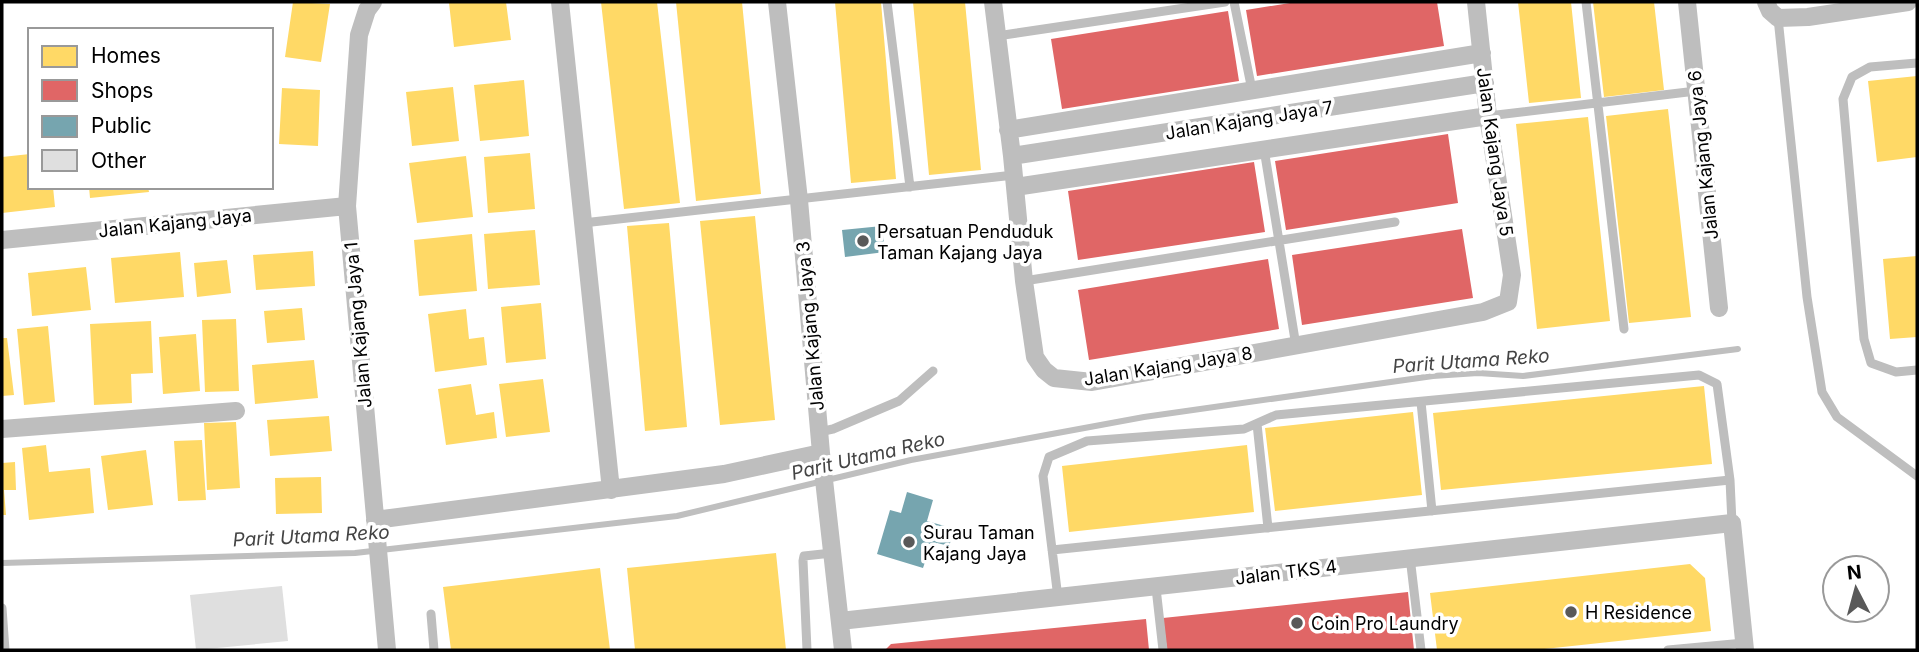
<svg xmlns="http://www.w3.org/2000/svg" width="1919" height="652" viewBox="0 0 1919 652" font-family="Inter,sans-serif">
	<style>
		.homes { fill: #ffd966 }
		.shops { fill: #e06666 }
		.public { fill: #76a5af }
		.lines { fill: none; stroke-linecap: round; stroke-linejoin: round }
		.stream { stroke: #bfbfbf; stroke-width: 6 }
		.building { fill: #dfdfdf }
		.lane { stroke: #bebebe; stroke-width: 9 }
		.street { stroke: #bebebe; stroke-width: 18 }
		.poi-dot { fill: #595959; stroke: #fff; stroke-width: 2.5 }
		.labels { text-anchor: middle; dominant-baseline: central; stroke-width: 7; stroke-linejoin: round; paint-order: stroke }
		.street-label { font-size: 18px; fill: #000; stroke: #fff }
		.poi-label { font-size: 18px; fill: #000; stroke: #fff; text-anchor: start }
		.water-label { font-size: 19px; font-style: italic; fill: #444; stroke: #fff }
	</style>
	<rect width="100%" height="100%" fill="#fff"/>
	<path class="homes" d="M293,2L330,4L321,62L285,57Z
		M459,2H506L511,40L454,47L449,3Z
		M601,2H657L680,203L624,209Z
		M676,2H742L761,194L696,201Z
		M835,2H881L896,179L851,183Z
		M913,2H965L981,170L929,175Z
		M1518,2H1571L1581,98L1529,103Z
		M1593,2H1654L1664,90L1604,97Z
		M1917,76V157L1877,162L1868,81Z
		M524,80L529,136L480,141L474,85Z
		M453,87L459,141L412,146L406,92Z
		M282,88L320,90L318,146L279,144Z
		M1668,109L1691,317L1629,323L1606,116Z
		M1588,117L1610,321L1537,329L1516,124Z
		M530,153L535,209L488,213L484,157Z
		M30,154V187H53L55,207L2,213V157Z
		M466,156L473,217L417,223L409,163Z
		M89,187H148L149,192L90,198Z
		M755,216L775,420L720,425L700,221Z
		M669,223L687,427L645,431L627,226Z
		M535,230L540,285L488,289L484,234Z
		M472,234L477,291L419,296L414,240Z
		M313,251L315,286L256,290L253,255Z
		M180,252L184,297L115,303L111,258Z
		M1917,256V337L1890,339L1883,259Z
		M227,260L231,293L197,297L194,263Z
		M86,267L91,310L32,316L28,273Z
		M541,303L546,359L506,363L501,307Z
		M302,308L305,340L267,343L264,311Z
		M466,309L469,339L484,337L487,365L435,372L428,314Z
		M236,319L239,391L205,392L202,320Z
		M151,321L153,373L131,374L132,403L94,405L90,324Z
		M48,326L55,402L24,405L17,329Z
		M196,334L200,391L163,394L159,337Z
		M2,338H7L14,395L2,396Z
		M314,360L318,398L255,404L252,365Z
		M543,379L550,432L506,437L499,384Z
		M471,384L476,415L494,412L497,438L446,445L438,389Z
		M1704,386L1712,464L1441,490L1433,413Z
		M1413,412L1422,495L1275,511L1265,428Z
		M329,416L332,451L270,456L267,420Z
		M236,422L240,488L207,490L204,423Z
		M202,440L206,500L178,501L174,441Z
		M46,445L49,472L90,468L94,513L29,520L22,448Z
		M1247,445L1254,512L1069,532L1062,466Z
		M146,450L153,505L108,510L101,456Z
		M15,462L16,490H4L6,515H2V463Z
		M321,477L322,513L276,514L275,478Z
		M776,553L786,650H635L627,568Z
		M1690,564L1705,578L1711,631L1535,650H1437L1430,593Z
		M600,568L610,650H451L443,587Z"/>
	<path class="shops" d="M1296,2H1437L1444,46L1257,76L1246,10Z
		M1228,11L1239,81L1062,109L1051,39Z
		M1448,134L1458,203L1286,230L1275,161Z
		M1254,162L1265,232L1078,260L1068,191Z
		M1462,229L1473,298L1302,325L1292,255Z
		M1268,259L1279,329L1089,360L1078,290Z
		M1408,592L1414,650H1167L1163,618Z
		M1146,619L1149,650H885L891,644Z"/>
	<path class="public" d="M882,226L885,252L845,257L842,230Z
		M907,492L933,500L927,521L955,529L949,546L937,543L934,552L929,550L923,568L877,554L890,510L901,513Z"/>
	<g class="lines">
		<path class="stream" d="M2,563L355,553L677,516L911,460L1144,417L1433,376L1478,373L1523,376L1738,349"/>
	</g>
	<path class="building" d="M282,586L288,641L196,650L190,595Z"/>
	<g class="lines">
		<path class="lane" d="M887,2L910,187
			M1234,2L1252,90
			M1586,2L1624,329
			M1778,18L1807,297L1822,392L1837,417L1917,476
			M997,36L1225,2
			M1917,63L1870,67L1852,77L1843,99L1864,339L1871,363L1896,372L1917,370
			M1488,116L1696,91
			M1264,149L1296,346
			M583,223L1014,175
			M1024,281L1395,222
			M1421,402L1432,511
			M1257,424L1268,528
			M819,432L833,429L899,401L933,371
			M1052,550L1730,480
			M1410,557L1421,650
			M1156,588L1163,650
			M1058,598L1043,476L1049,457L1087,441L1244,429L1276,415L1699,375L1717,384L1730,480L1732,523
			M2,608L5,650
			M431,614L434,650
			M807,650L803,561L804,556L832,553
			M1668,650L1744,643"/>
		<path class="street" d="M373,2L367,10L359,35L347,206L387,650
			M560,2L611,490
			M777,2L799,200L821,453L843,650
			M993,2L1012,156L1024,281L1035,357L1044,370L1054,378L1092,382L1483,312L1508,302L1512,275L1488,116L1476,2
			M1687,2L1719,308
			M1766,2L1770,11L1778,18L1808,17L1908,2
			M1008,130L1482,53
			M1012,156L1485,83
			M1015,187L1488,116
			M2,240L347,206
			M2,429L236,411
			M375,520L724,474L821,453
			M840,621L1732,523L1745,650"/>
	</g>
	<g class="poi-dot">
		<circle cx="863" cy="241" r="7"/>
		<circle cx="909" cy="542" r="7"/>
		<circle cx="1571" cy="612" r="7"/>
		<circle cx="1297" cy="623" r="7"/>
	</g>
	<g class="labels">
		<g class="street-label">
			<text transform="translate(1249 120) rotate(-9)">Jalan Kajang Jaya 7</text>
			<text transform="translate(1495 152) rotate(82)">Jalan Kajang Jaya 5</text>
			<text transform="translate(1703 155) rotate(-96)">Jalan Kajang Jaya 6</text>
			<text transform="translate(175 223) rotate(-6)">Jalan Kajang Jaya</text>
			<text transform="translate(358 325) rotate(-95)">Jalan Kajang Jaya 1</text>
			<text transform="translate(810 326) rotate(-95)">Jalan Kajang Jaya 3</text>
			<text transform="translate(1168 366) rotate(-9)">Jalan Kajang Jaya 8</text>
			<text transform="translate(1286 572) rotate(-7)">Jalan TKS 4</text>
		</g>
		<g class="poi-label">
			<text x="877" y="231">Persatuan Penduduk<tspan x="877" dy="21">Taman Kajang Jaya</tspan></text>
			<text x="923" y="532">Surau Taman<tspan x="923" dy="21">Kajang Jaya</tspan></text>
			<text x="1585" y="612">H Residence</text>
			<text x="1311" y="623">Coin Pro Laundry</text>
		</g>
		<g class="water-label">
			<text transform="translate(1471 361) rotate(-4)">Parit Utama Reko</text>
			<text transform="translate(868 456) rotate(-13)">Parit Utama Reko</text>
			<text transform="translate(311 536) rotate(-3)">Parit Utama Reko</text>
		</g>
	</g>
	<rect width="1919" height="652" fill="none" stroke="#000000" stroke-width="7"/>
	<rect x="28" y="28" width="245" height="161" fill="#ffffff" stroke="#999999" stroke-width="2"/>
	<rect x="42" y="46" width="35" height="21" fill="#ffd966" stroke="#999999" stroke-width="2"/>
	<text x="91" y="63" font-size="21" fill="#000000">Homes</text>
	<rect x="42" y="80" width="35" height="21" fill="#e06666" stroke="#999999" stroke-width="2"/>
	<text x="91" y="98" font-size="21" fill="#000000">Shops</text>
	<rect x="42" y="116" width="35" height="21" fill="#76a5af" stroke="#999999" stroke-width="2"/>
	<text x="91" y="133" font-size="21" fill="#000000">Public</text>
	<rect x="42" y="150" width="35" height="21" fill="#dfdfdf" stroke="#999999" stroke-width="2"/>
	<text x="91" y="168" font-size="21" fill="#000000">Other</text>
	<g transform="translate(1856 589) rotate(354)"><circle r="33" fill="#ffffff" stroke="#999999" stroke-width="2"/>
	<path d="M0-5L12 26L0 18L-12 26Z" fill="#595959"/>
	<text y="-10" font-size="19" font-weight="bold" text-anchor="middle" fill="#000000">N</text>
	</g>
</svg>
